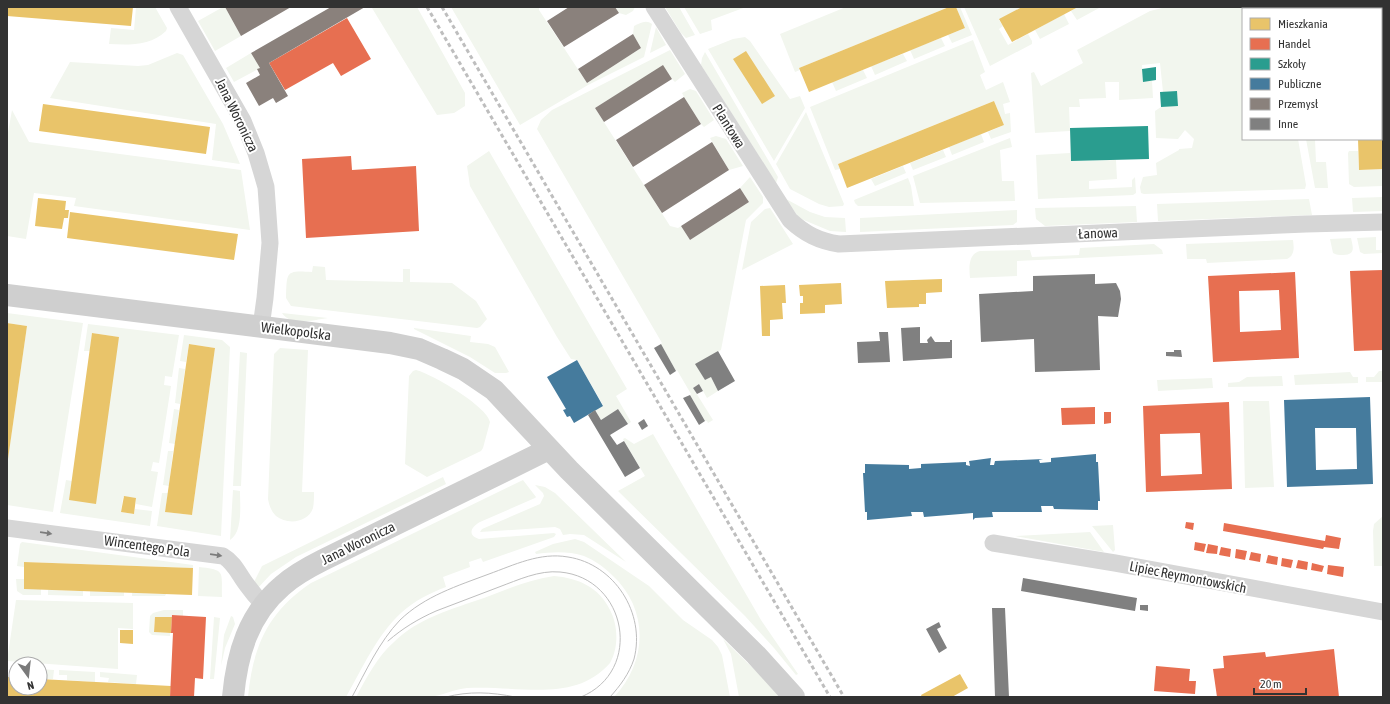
<svg xmlns="http://www.w3.org/2000/svg" width="1390" height="704" viewBox="0 0 1390 704" font-family="'Asap Condensed',sans-serif">
	<style>
		.green { fill: #f2f6ee }
		.homes { fill: #e9c46a }
		.shops { fill: #e76f51; fill-rule: evenodd }
		.schools { fill: #2a9d8f }
		.public { fill: #457b9d; fill-rule: evenodd }
		.industry { fill: #8a817c }
		.building { fill: #808080 }
		.lines { fill: none; stroke-linecap: round; stroke-linejoin: round }
		.street { stroke: #d6d6d6; stroke-width: 17 }
		.secondary { stroke: #cfcfcf; stroke-width: 22 }
		.tram { stroke: #bebebe; stroke-width: 1 }
		.rail { stroke: #bebebe; stroke-width: 3; stroke-dasharray: 4 3; stroke-linecap: butt }
		.oneway { fill: #7c7c7c }
		.labels { text-anchor: middle; dominant-baseline: central; stroke-width: 4; stroke-linejoin: round; paint-order: stroke }
		.street-label { font-size: 14px; fill: #323232; stroke: #fff }
	</style>
	<rect width="100%" height="100%" fill="#fff"/>
	<path class="green" d="M136,7H155L167,28L166,31C151,46 128,45 109,44L111,28L134,30Z
		M223,7H225L241,36L215,51L198,21Z
		M374,7H417L465,93V106L454,113L437,115L372,8Z
		M451,7H539V10L587,83L641,48L633,34L634,26C640,23 646,19 652,24L644,57L588,85L520,125Z
		M615,7H635L633,11L626,15L619,13Z
		M665,7H679L695,35L686,38L681,33Z
		M684,7H746L711,20L712,30L700,34Z
		M846,7H949L799,68L800,70L795,72L780,34Z
		M956,7H960L972,35L952,43L948,35L965,28Z
		M964,7H1022L999,20L1003,26L999,29L1008,45L1028,34L1032,41V44L990,66Z
		M1078,7H1101L1077,20L1071,11Z
		M1166,7H1272L1273,9H1243V139H1298L1306,185L1305,189L1144,194L1141,193L1140,187L1143,177L1157,175L1156,163L1179,150V149L1192,148L1194,139L1185,130L1178,139L1156,138L1155,111L1161,107L1178,105L1177,91L1163,92L1160,63L1142,65L1143,81H1152L1153,98L1119,100V82H1105L1106,98L1079,99L1080,107H1069L1070,131L1035,133L1031,73L1034,72L1041,86L1083,63L1077,50L1150,11Z
		M1280,7H1318V9H1281Z
		M1343,7H1383V105L1381,58V9H1376V8L1342,9Z
		M1064,14L1069,24L1040,39L1035,30Z
		M656,27L666,45L650,53Z
		M745,37L750,41L790,99L800,96L805,108L774,161L708,49L733,39Z
		M941,38L945,46L914,59L910,50Z
		M973,40L985,72L980,75L986,90L1003,82L1010,102L1003,104L1005,114L1010,113L1011,132L991,139L988,132L1004,125L994,101L838,164L840,169L835,170L810,107Z
		M670,50L685,74L675,82L672,79L663,66L595,108L670,226L678,228L681,226L690,240L749,202L740,188L750,177L763,197V203L746,220L721,350L696,364L705,380L711,377L718,391L707,398L699,384L693,388L713,420L708,423L707,421H705L690,395L691,394L677,370L676,371L661,344L662,343L537,129L541,120L552,110Z
		M705,52L778,177L776,183L701,65L702,58Z
		M177,53L183,55L223,124L240,164L212,160L216,124L50,98L70,62L138,66L148,65Z
		M251,53L260,68L234,82L226,68Z
		M903,54L907,61L875,75L871,66Z
		M863,70L867,78L836,91L832,82Z
		M690,89L696,91L714,120L704,127L701,124L684,97L682,93Z
		M12,110L29,142L241,170L250,230L74,206L76,198L34,193L26,239L7,236V138Z
		M806,112L844,204L843,206L829,207L819,204L790,189L776,164Z
		M981,134L984,142L952,155L949,147Z
		M716,136L726,139L743,166L729,170L710,138Z
		M1010,138L1012,147L1000,150L1002,181H1014L1015,201L920,203L913,176Z
		M1306,139H1315L1316,162H1326L1328,188H1315Z
		M943,150L946,157L913,170L910,163Z
		M489,151L627,389L616,396L631,422L628,424L618,409L601,420L595,410L603,405L577,360L571,359L557,337L470,186L467,166Z
		M1349,151H1358L1359,170L1383,169V186L1354,187L1349,184L1348,153Z
		M1070,153L1071,161L1116,160L1117,179L1089,181V189L1132,187V180L1135,177L1136,193L1133,195L1038,199L1036,155Z
		M903,166L906,173L875,186L871,179Z
		M908,178L911,186L914,206H858L855,203L854,200Z
		M1383,197V211L1353,212L1352,198Z
		M786,199L810,212L825,217L845,218L846,232L830,231L799,218Z
		M1309,199L1312,215L1158,221L1157,204Z
		M1136,206L1137,222L1045,226L1036,219L1035,208Z
		M770,208L793,244L742,270L751,222L765,209Z
		M1017,210V222L1013,225L860,232V218Z
		M1376,237V250H1383V253L1364,254L1360,252L1357,238Z
		M1351,238C1353,247 1356,255 1343,255C1339,255 1337,255 1333,253L1330,239Z
		M1293,240C1294,248 1295,255 1287,259L1207,263L1206,259H1187L1186,244Z
		M1154,244L1162,250L1163,254L1017,261V276L970,278C969,268 968,254 980,251L1030,250L1032,257L1079,255L1080,248Z
		M313,266L325,267L326,280L403,282V269H410V282L452,283L476,301L487,319L480,327L477,328L291,306L286,298C287,272 285,270 312,272Z
		M7,313L83,323L53,512L7,505V465L27,326L7,323Z
		M282,313L328,318C313,320 291,327 282,313Z
		M88,324L179,335L172,377L165,376L164,385L171,386L159,463L153,462L151,471L158,472L152,507L136,504V498L123,497L121,512L134,514L135,509L152,511L150,526L60,513L66,480L72,481L119,337L92,333L90,351H84Z
		M414,328L471,336L470,342L488,344L495,347L509,372L506,373H495L470,357L414,329Z
		M184,335L222,340L230,347L221,536L157,526L162,493H168L165,512L192,515L215,348L189,344L186,362L180,361Z
		M280,348L308,350L302,492H314C314,497 314,503 313,508C308,523 287,525 276,516C271,511 269,505 268,499L274,354Z
		M240,352L247,353L241,486H233Z
		M179,368L185,369L180,404L175,403Z
		M416,370C432,374 487,406 490,422L483,448L481,451L427,477L405,464L409,376L413,371Z
		M1379,371H1383V382H1366V377H1374Z
		M1350,372L1353,377H1358V383L1295,385L1294,375Z
		M1282,376L1283,386L1228,387V383L1239,382L1247,377Z
		M1212,378L1213,388L1158,391L1157,380Z
		M1243,401H1269L1274,487L1245,488Z
		M174,409L179,410L175,444L169,443Z
		M653,434L761,620L798,674L796,675L774,648L745,616L618,491L645,476L623,439L625,438L634,444Z
		M168,451H173L169,486L163,485Z
		M443,477L446,484L296,557L271,574L257,589L253,584L262,566Z
		M523,480L536,497L535,498L480,522C471,527 467,535 479,539L554,533L556,534L554,537L483,562L481,558L469,562L470,567L443,577L446,587C430,593 414,601 401,613C377,635 362,669 346,697H248C253,646 268,612 311,583Z
		M535,485L545,487L555,493L626,562L584,535L570,534L563,535L560,529L555,527L480,532L482,529L540,504L544,496L543,493Z
		M233,490L240,491C240,505 243,532 230,540Z
		M1383,516V566H1374L1373,531L1374,524Z
		M1113,525L1115,550L1113,552L1092,526Z
		M1090,532L1104,552L1015,536Z
		M575,539L584,542L649,586L683,620L712,640L718,647L722,655L730,697H614C648,661 649,609 612,575C604,567 594,560 584,556C568,551 552,552 536,554L535,552L553,544Z
		M22,542L193,565V568L25,562L24,567L17,566L20,544Z
		M199,567C227,570 221,572 222,597L198,596Z
		M554,576C578,578 599,587 610,610C618,625 619,647 610,663C574,704 520,685 467,688C454,689 442,696 429,697C421,698 413,697 405,697C388,697 372,697 356,697C367,677 377,657 394,642C418,618 452,609 484,598C507,589 529,580 554,576Z
		M16,579H24V589H41V595H23L17,591Z
		M48,590L83,591V596L48,595Z
		M90,591L124,592V596H90Z
		M132,593L166,594L165,596H132Z
		M16,600L133,603V629L118,628V669L7,661Z
		M164,610H183V616L172,615V617H155L154,632L170,633V636L152,635L149,632L150,616L153,613Z
		M231,616L233,617L235,624L225,648L221,666L224,635Z
		M214,617L220,618L214,679H210Z
		M723,639L767,682L779,697H739L731,654Z
		M40,669L54,670L53,679H40Z
		M59,670L95,672V682L67,680V675H59Z
		M100,672L137,675L136,684L108,682L109,678L100,677Z"/>
	<path class="homes" d="M7,7H133L131,26L7,16Z
		M949,7H956L965,28L809,92L799,68Z
		M1022,7H1078L1012,42L999,19Z
		M746,51L775,96L762,104L733,59Z
		M1381,88H1382L1383,105V169L1359,170L1358,139H1381Z
		M994,101L1004,125L847,188L838,164Z
		M43,104L210,127L206,154L39,131Z
		M38,198L66,201L65,210H69L68,218H64L62,229L35,226Z
		M70,212L238,234L234,260L67,238Z
		M942,279V292L926,293V304H919V307L887,308L885,281Z
		M841,283L842,304L825,305V313L800,314V303H803V296H800L799,285Z
		M785,285L786,303H782L783,319L770,320V336H762L760,286Z
		M7,323L27,326L8,459L7,458Z
		M92,333L119,337L96,504L69,500Z
		M189,344L215,348L192,515L165,512Z
		M124,496L136,498L134,514L121,512Z
		M24,562L193,568L192,595L24,589Z
		M155,617H172L171,633L154,632Z
		M120,630H133V644L120,643Z
		M960,674L968,688L952,697H922L921,695Z
		M7,677H16V688H40V679L171,686L170,697H7Z"/>
	<path class="shops" d="M347,18L371,59L341,76L333,63L285,90L269,63Z
		M351,156L352,170L416,166L419,231L306,238L302,159Z
		M1383,270V350L1354,351L1350,271Z
		M1295,272L1299,358L1213,362L1208,276ZM1279,290L1281,330L1240,332L1239,291Z
		M1229,402L1232,489L1146,492L1143,406ZM1200,433L1202,474L1161,476L1160,434Z
		M1095,407V424L1062,425L1061,408Z
		M1104,412H1111V423L1104,424Z
		M1186,522L1194,523L1193,530L1185,528Z
		M1224,523L1325,541L1326,535L1341,538L1339,549L1324,547L1323,549L1223,531Z
		M1195,542L1206,544L1204,552L1194,550Z
		M1208,544L1218,546L1217,554L1206,553Z
		M1221,547L1231,549L1230,557L1219,555Z
		M1236,549L1247,551L1245,560L1235,558Z
		M1251,552L1261,554L1260,562L1249,560Z
		M1268,555L1278,557L1277,565L1266,563Z
		M1282,558L1293,560L1291,568L1281,566Z
		M1298,560L1308,562L1307,570L1296,568Z
		M1312,563L1324,566L1322,572L1311,570Z
		M1328,565L1344,567L1343,577L1327,574Z
		M172,615L206,617L203,679L195,678L194,697H170L173,633H171Z
		M1334,649L1339,697H1217L1213,669L1224,668L1223,656L1265,652L1266,657Z
		M1156,666L1190,669L1189,681H1196L1195,694L1154,691Z"/>
	<path class="schools" d="M1156,67V80L1143,82L1142,69Z
		M1177,91L1178,106L1161,107L1160,92Z
		M1148,126L1149,159L1071,161L1070,128Z"/>
	<path class="public" d="M577,360L603,406L574,423L570,416L567,417L563,410L566,409L547,377Z
		M1370,397L1373,484L1287,487L1284,400ZM1315,428H1356L1357,469L1316,470Z
		M1096,454V462H1098L1100,501H1098V510L1054,509L1053,506H1041L1042,512H992L993,517L975,518L973,520V513L924,517L923,512H911L912,516L867,520V512H865L863,473H865V464L909,465V469L921,468V464L966,462V465L970,466L969,461L991,458L990,465H994L995,461L1043,459L1039,460L1040,463L1051,462V458Z"/>
	<path class="industry" d="M225,7H291L241,36Z
		M331,7H365L269,63L288,96L276,103L273,98L259,106L246,83L260,75L257,69L260,68L251,53Z
		M569,7H615L619,13L564,47L547,21Z
		M633,34L641,48L587,83L578,69Z
		M663,65L672,79L604,122L595,108Z
		M684,97L701,124L633,167L616,140Z
		M712,142L729,170L662,213L644,185Z
		M740,188L749,202L690,240L681,226Z"/>
	<path class="building" d="M1095,274V284L1116,283L1120,291L1121,299L1118,317L1098,316L1100,370L1035,372L1034,339L981,342L979,294L1033,291V276Z
		M920,327V343H928L927,340L931,336L935,342H950V340H952V358L903,361L901,328Z
		M879,332H888L890,362L858,363L857,342L880,341Z
		M661,344L676,371L670,375L654,348Z
		M1174,350H1181L1182,357L1166,356V352H1174Z
		M718,351L735,381L718,391L711,377L705,380L695,364Z
		M699,384L703,391L697,394L693,388Z
		M690,395L705,421L699,425L683,398Z
		M618,409L628,424L610,435L617,445L624,441L640,468L625,477L588,415L595,410L601,420Z
		M644,419L648,426L642,430L638,423Z
		M1023,578L1137,598L1135,611L1021,591Z
		M1140,605H1148V611L1140,610Z
		M992,608H1005L1009,697H995Z
		M939,622L941,627L937,629L947,648L939,653L926,629Z"/>
	<g class="lines">
		<path class="street" d="M178,7L243,121L256,153L266,187L270,243L265,298L261,327
			M654,7L790,220C805,234 819,241 839,244L1306,224L1383,222
			M7,528L223,556C235,563 239,575 247,585C252,592 258,599 264,605
			M993,543L1115,563L1383,612"/>
		<path class="secondary" d="M7,295L390,343L419,349L442,359L463,369L494,390L569,470L756,655L794,697
			M233,697C237,654 248,615 282,586C294,575 309,567 323,560L549,449"/>
		<path class="tram" d="M388,641C403,628 418,619 436,611C457,603 478,595 499,587C518,580 539,570 560,572C627,578 644,671 581,697
			M352,697C366,671 379,642 400,620C425,596 457,586 489,574C514,565 540,552 568,557C614,564 646,613 634,659C629,674 620,686 610,697
			M446,697C469,691 491,692 515,697"/>
		<path class="rail" d="M427,7L830,697
			M442,7L844,697"/>
	</g>
	<defs><path id="oneway-solid" d="M-6-.8H1V-3.2L6.5 0L1 3.2V.8H-6Z"/></defs>
	<g class="oneway">
		<use href="#oneway-solid" transform="translate(46 533) rotate(8)"/>
		<use href="#oneway-solid" transform="translate(216 555) rotate(8)"/>
	</g>
	<g class="labels">
		<g class="street-label">
			<text transform="translate(237 115) rotate(64)">Jana Woronicza</text>
			<text transform="translate(729 126) rotate(58)">Plantowa</text>
			<text transform="translate(1098 233) rotate(-2)">Łanowa</text>
			<text transform="translate(296 331) rotate(7)">Wielkopolska</text>
			<text transform="translate(358 543) rotate(-26)">Jana Woronicza</text>
			<text transform="translate(147 546) rotate(8)">Wincentego Pola</text>
			<text transform="translate(1188 577) rotate(11)">Lipiec Reymontowskich</text>
		</g>
	</g>
	<rect width="1390" height="704" fill="none" stroke="#323232" stroke-width="16"/>
	<rect x="1242" y="8" width="140" height="132" fill="#ffffff" stroke="#adadad"/>
	<rect x="1250" y="18" width="20" height="12" fill="#e9c46a" stroke="#adadad"/>
	<text x="1278" y="28" font-size="12" fill="#323232">Mieszkania</text>
	<rect x="1250" y="38" width="20" height="12" fill="#e76f51" stroke="#adadad"/>
	<text x="1278" y="48" font-size="12" fill="#323232">Handel</text>
	<rect x="1250" y="58" width="20" height="12" fill="#2a9d8f" stroke="#adadad"/>
	<text x="1278" y="68" font-size="12" fill="#323232">Szkoły</text>
	<rect x="1250" y="78" width="20" height="12" fill="#457b9d" stroke="#adadad"/>
	<text x="1278" y="88" font-size="12" fill="#323232">Publiczne</text>
	<rect x="1250" y="98" width="20" height="12" fill="#8a817c" stroke="#adadad"/>
	<text x="1278" y="108" font-size="12" fill="#323232">Przemysł</text>
	<rect x="1250" y="118" width="20" height="12" fill="#808080" stroke="#adadad"/>
	<text x="1278" y="128" font-size="12" fill="#323232">Inne</text>
	<g transform="translate(28 676) rotate(165)"><circle r="19" fill="#ffffff" stroke="#adadad"/>
	<path d="M0-3L7 15L0 10L-7 15Z" fill="#7a7a7a"/>
	<text y="-6" font-size="11" font-weight="bold" text-anchor="middle" fill="#323232">N</text>
	</g>
	<path d="M1254 688v6h52v-6" fill="none" stroke="#323232" stroke-width="2"/>
	<text x="1260" y="688" font-size="12" fill="#323232" stroke="#ffffff" stroke-width="3" paint-order="stroke">20 m</text>
</svg>
